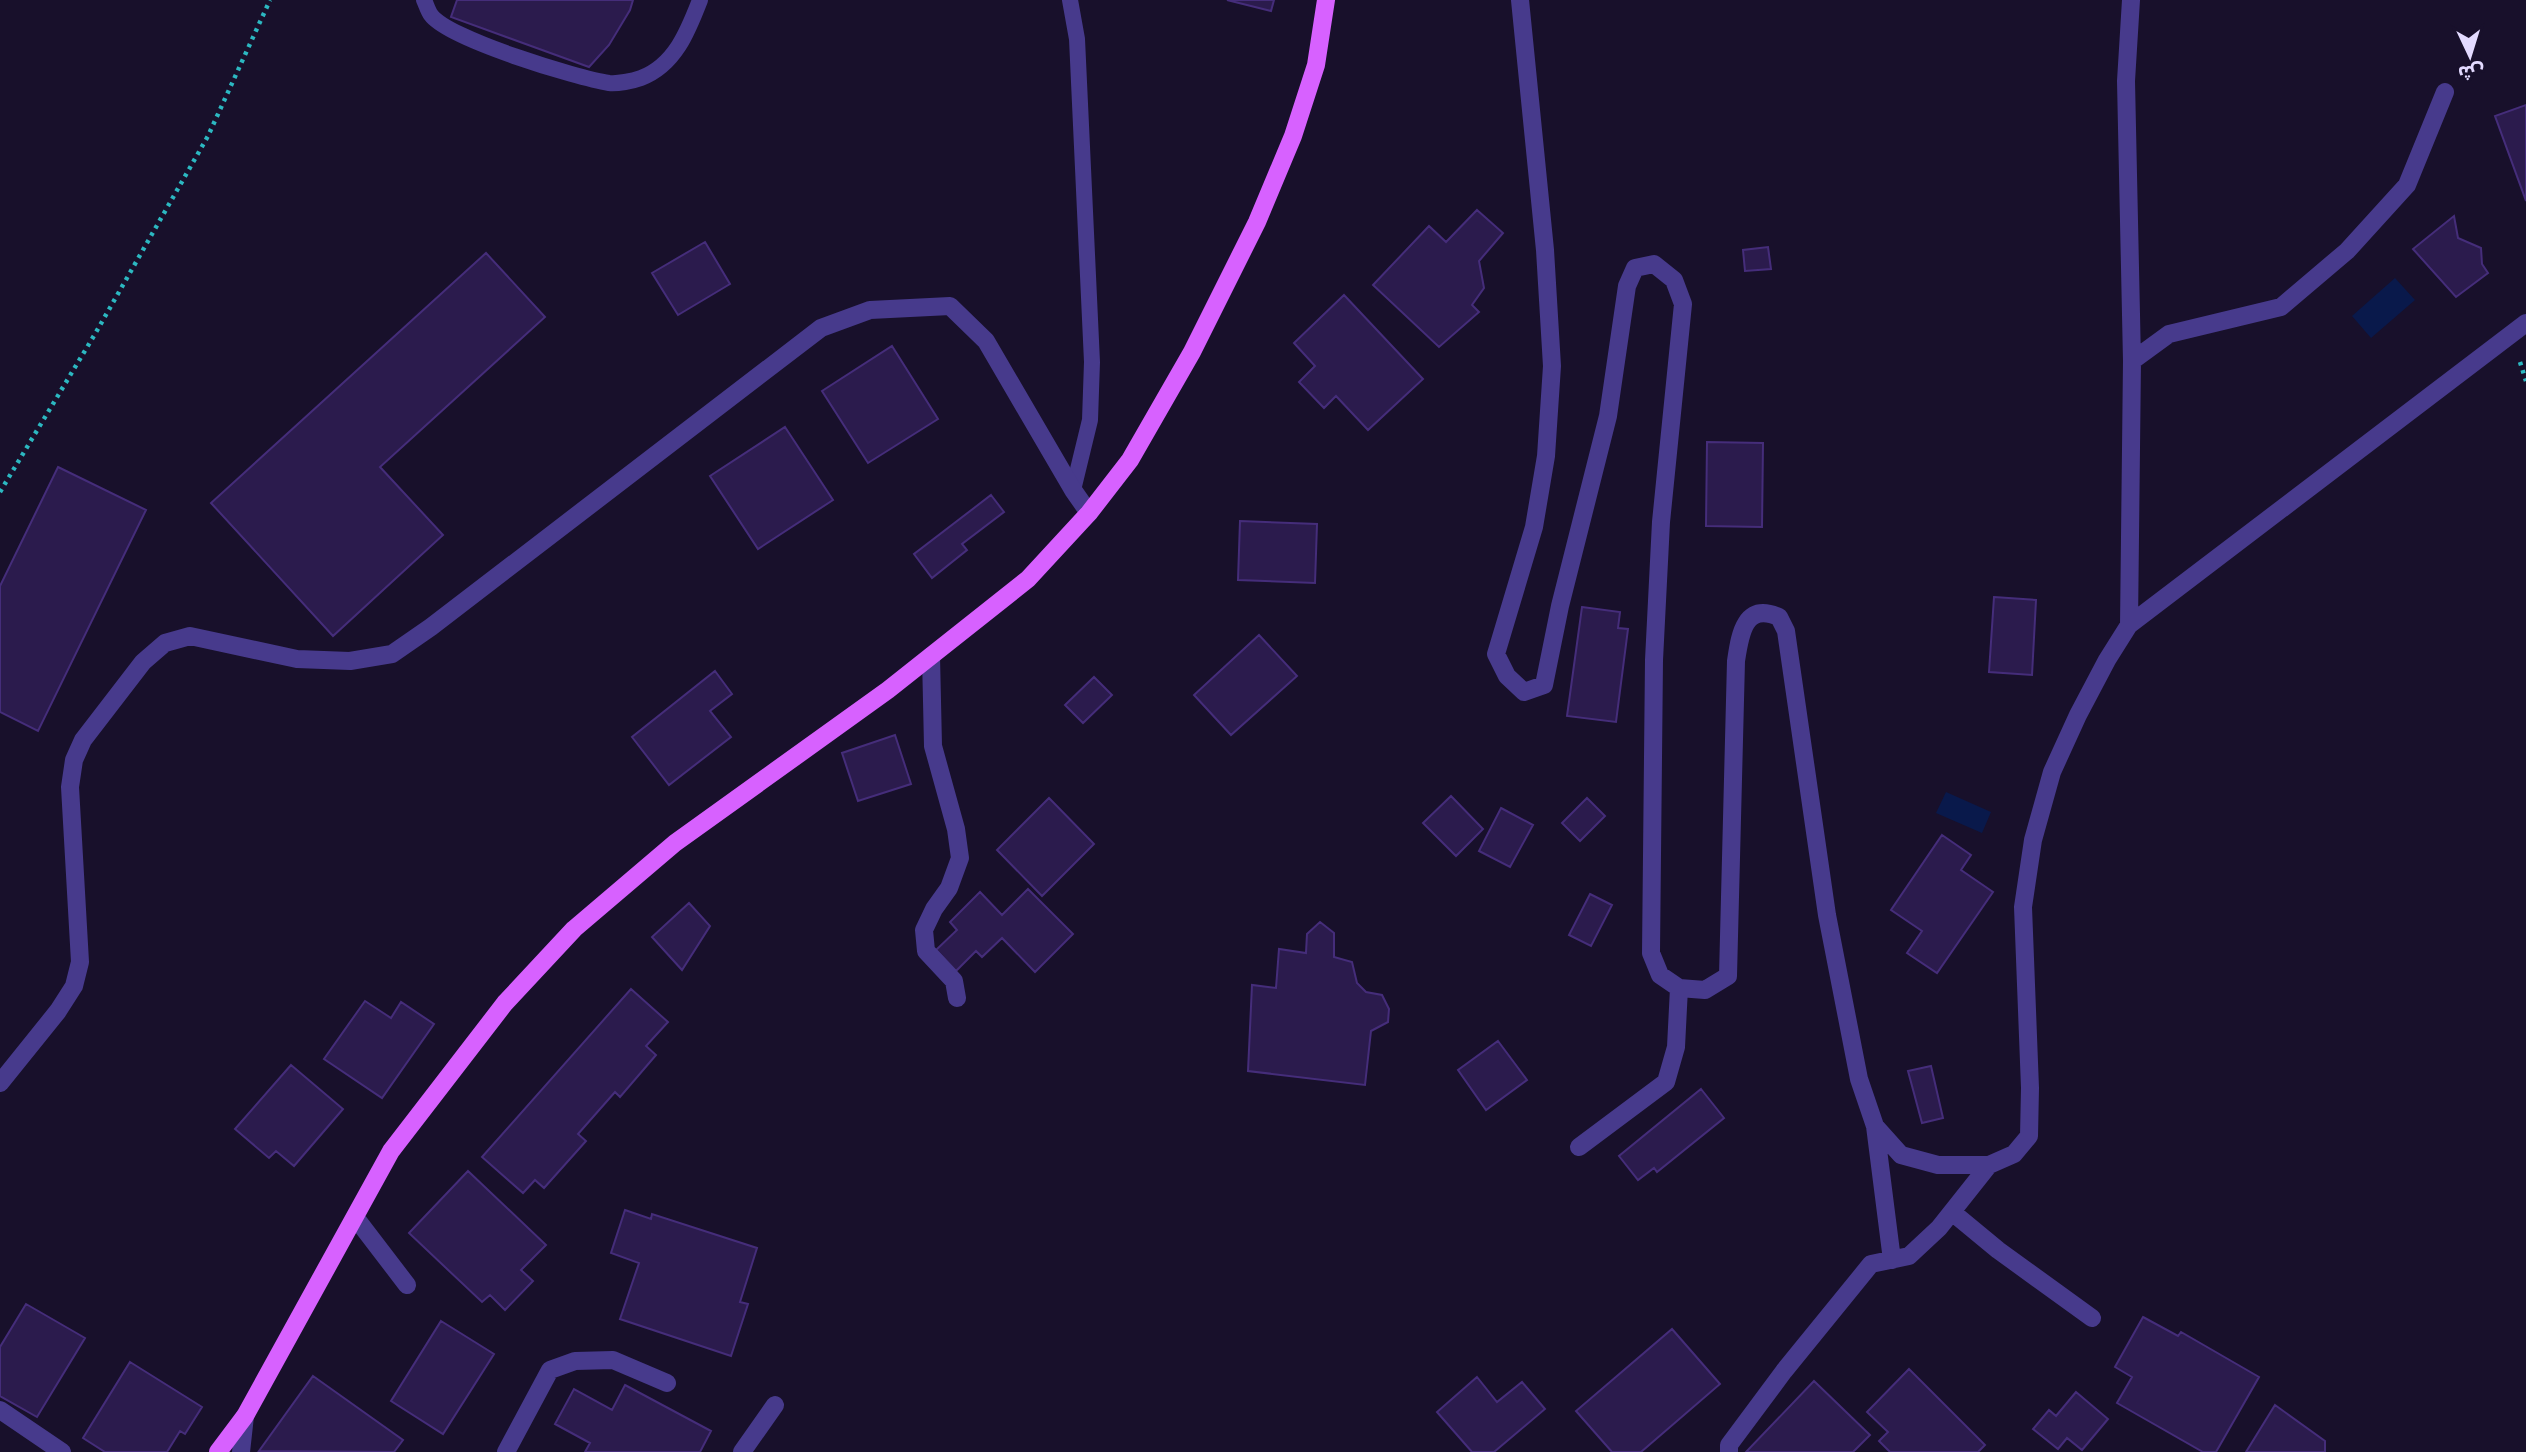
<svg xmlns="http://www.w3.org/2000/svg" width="2526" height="1452" viewBox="0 0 2526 1452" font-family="'Fira Sans Condensed','Noto Sans Arabic',sans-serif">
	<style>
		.water { fill: #09194b }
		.building { fill: #2b1b4d; stroke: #452d7a; stroke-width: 2 }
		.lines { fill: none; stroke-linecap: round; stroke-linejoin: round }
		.path { stroke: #2cb8c1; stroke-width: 4.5; stroke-dasharray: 3.5 5; stroke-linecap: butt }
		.lane { stroke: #473a8c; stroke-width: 16 }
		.street { stroke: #473a8c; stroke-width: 18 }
		.primary { stroke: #d761ff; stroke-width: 18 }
	</style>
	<rect width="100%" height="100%" fill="#18102b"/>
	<path class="water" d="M2395,278L2415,300L2371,338L2352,316Z
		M1946,792L1991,812L1982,833L1936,813Z"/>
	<path class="building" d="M457,0H633L630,10L609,45L589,67L451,17Z
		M1227,0H1274L1271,11Z
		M2526,105V201L2495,116Z
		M1477,210L1503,233L1479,261L1484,288L1472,305L1479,312L1439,347L1373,285L1429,226L1446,242Z
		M2454,216L2458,238L2481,248L2482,264L2488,273L2456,297L2413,249Z
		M705,242L730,284L678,315L652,273Z
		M1768,247L1771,269L1745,271L1743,250Z
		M486,253L545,317L380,467L443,535L333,636L211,503Z
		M1344,295L1423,379L1368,430L1336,396L1324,408L1299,382L1315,366L1294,343Z
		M892,346L938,419L868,463L822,391Z
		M785,427L833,500L758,549L710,476Z
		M1707,442L1763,443L1762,527L1706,526Z
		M58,467L146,510L38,731L0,712V586Z
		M991,495L1004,512L962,544L967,550L932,578L914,554Z
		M1240,521L1317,524L1315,583L1238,580Z
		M1994,597L2036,600L2032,675L1989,672Z
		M1582,607L1620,612L1618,628L1628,629L1616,722L1567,716Z
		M1259,635L1297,676L1231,735L1194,695Z
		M715,671L732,694L710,711L731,737L669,785L632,737Z
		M1094,677L1112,695L1083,723L1065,705Z
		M895,735L911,784L858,801L842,753Z
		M1451,796L1483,829L1456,856L1423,823Z
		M1049,798L1094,844L1042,896L997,850Z
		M1587,798L1605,816L1580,841L1562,823Z
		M1501,808L1533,825L1510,867L1479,851Z
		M1942,835L1971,855L1961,870L1993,892L1937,973L1907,953L1922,931L1891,910Z
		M1028,889L1073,934L1035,972L1002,938L982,957L976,951L956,971L936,950L957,930L950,922L980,892L1002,915Z
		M1590,894L1612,905L1591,946L1569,935Z
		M689,903L710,926L682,970L652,937Z
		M1320,922L1334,933V957L1352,962L1357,983L1366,992L1382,995L1389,1009L1388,1022L1371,1031L1365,1085L1248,1071L1252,985L1276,988L1279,949L1306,953L1307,934Z
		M631,989L668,1022L646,1046L656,1055L620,1097L615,1092L578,1134L586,1141L544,1188L535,1180L523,1193L482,1157Z
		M365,1001L391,1018L401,1002L434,1024L382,1098L324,1059Z
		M1498,1041L1527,1080L1486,1110L1458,1070Z
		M291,1065L343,1109L294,1166L276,1151L269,1158L235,1129Z
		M1931,1066L1943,1118L1922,1123L1908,1071Z
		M1701,1089L1724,1118L1657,1172L1654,1168L1638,1180L1619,1156Z
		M468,1171L546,1245L521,1270L533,1281L505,1310L490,1295L482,1302L409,1233Z
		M625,1210L651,1219L652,1214L757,1248L740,1302L748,1304L731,1356L620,1319L639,1263L611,1253Z
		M26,1304L85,1338L37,1417L0,1396V1347Z
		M2143,1317L2178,1336L2181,1332L2259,1377L2216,1452H2203L2117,1403L2132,1377L2115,1367Z
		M441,1321L494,1354L443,1434L391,1401Z
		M1672,1329L1720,1384L1641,1452H1612L1576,1411Z
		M130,1362L202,1407L185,1434L180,1431L167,1452H105L83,1438Z
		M1909,1369L1985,1445L1978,1452H1890L1879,1441L1888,1432L1867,1412Z
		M313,1376L403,1440L394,1452L259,1451Z
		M1477,1377L1497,1402L1522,1382L1545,1409L1494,1452H1472L1437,1412Z
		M1814,1381L1870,1435L1853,1452H1746Z
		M625,1385L711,1431L700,1452H585L590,1443L555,1424L574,1389L612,1410Z
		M2076,1392L2108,1419L2082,1450L2067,1438L2058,1449L2033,1429L2049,1410L2056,1416Z
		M2275,1405L2325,1441V1452H2246Z"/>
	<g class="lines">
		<path class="path" d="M2520,362L2526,381
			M0,492L95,334L208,136L270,0"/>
		<path class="lane" d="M424,0C426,4 428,11 431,15C448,39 577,78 609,83C617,84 633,81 641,78C675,65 688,31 700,0
			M1070,0L1077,39L1092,362L1090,420L1073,490"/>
		<path class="street" d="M1520,0L1545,250L1552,366L1546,456L1534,527L1496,654L1507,676L1524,692L1544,685L1560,606L1608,416L1627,286L1635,268L1654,264L1674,280L1683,304L1661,522L1654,660L1651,953L1660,975L1679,988L1705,990L1728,976L1736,661C1740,635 1744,602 1779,617L1786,631L1827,915L1859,1079L1875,1126L1901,1155L1938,1165H1989L2014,1154L2029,1136L2030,1088L2023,907L2033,840L2052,772L2078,715L2107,660L2129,625L2526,323
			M2132,361L2169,334L2281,307L2347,251L2407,185L2445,92
			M2129,625L2132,361L2126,81L2131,0
			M931,656L933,746L956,829L960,858L949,888L934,909L924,930L926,951L954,981L957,998
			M0,1083L58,1011L74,986L80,962L70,787L74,760L83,740L143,662L165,643L190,636L297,659L350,661L392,654L431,627L821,328L870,310L950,306L986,341L1073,490L1089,513
			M1875,1126L1892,1260
			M1579,1147L1666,1082L1676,1047L1679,988
			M1952,1212L1998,1250L2092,1318
			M355,1217L407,1285
			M0,1410L62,1452
			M241,1452L245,1416
			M506,1452L550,1370L575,1361L613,1360L667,1383
			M742,1452L775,1405
			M1729,1452V1445L1784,1371L1871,1264L1909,1256L1939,1228L1989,1165"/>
		<path class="primary" d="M218,1452L245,1416L391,1151L505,1003L574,929L675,843L888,690L1028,579L1089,513L1130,460L1192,352L1257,222L1293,136L1316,65L1326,0"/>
	</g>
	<g transform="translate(2470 56) rotate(176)" stroke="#18102b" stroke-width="5" paint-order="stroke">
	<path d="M0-5L12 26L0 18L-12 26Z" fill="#e3daff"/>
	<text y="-10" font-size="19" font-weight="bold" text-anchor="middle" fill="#e3daff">ش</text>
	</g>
</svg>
